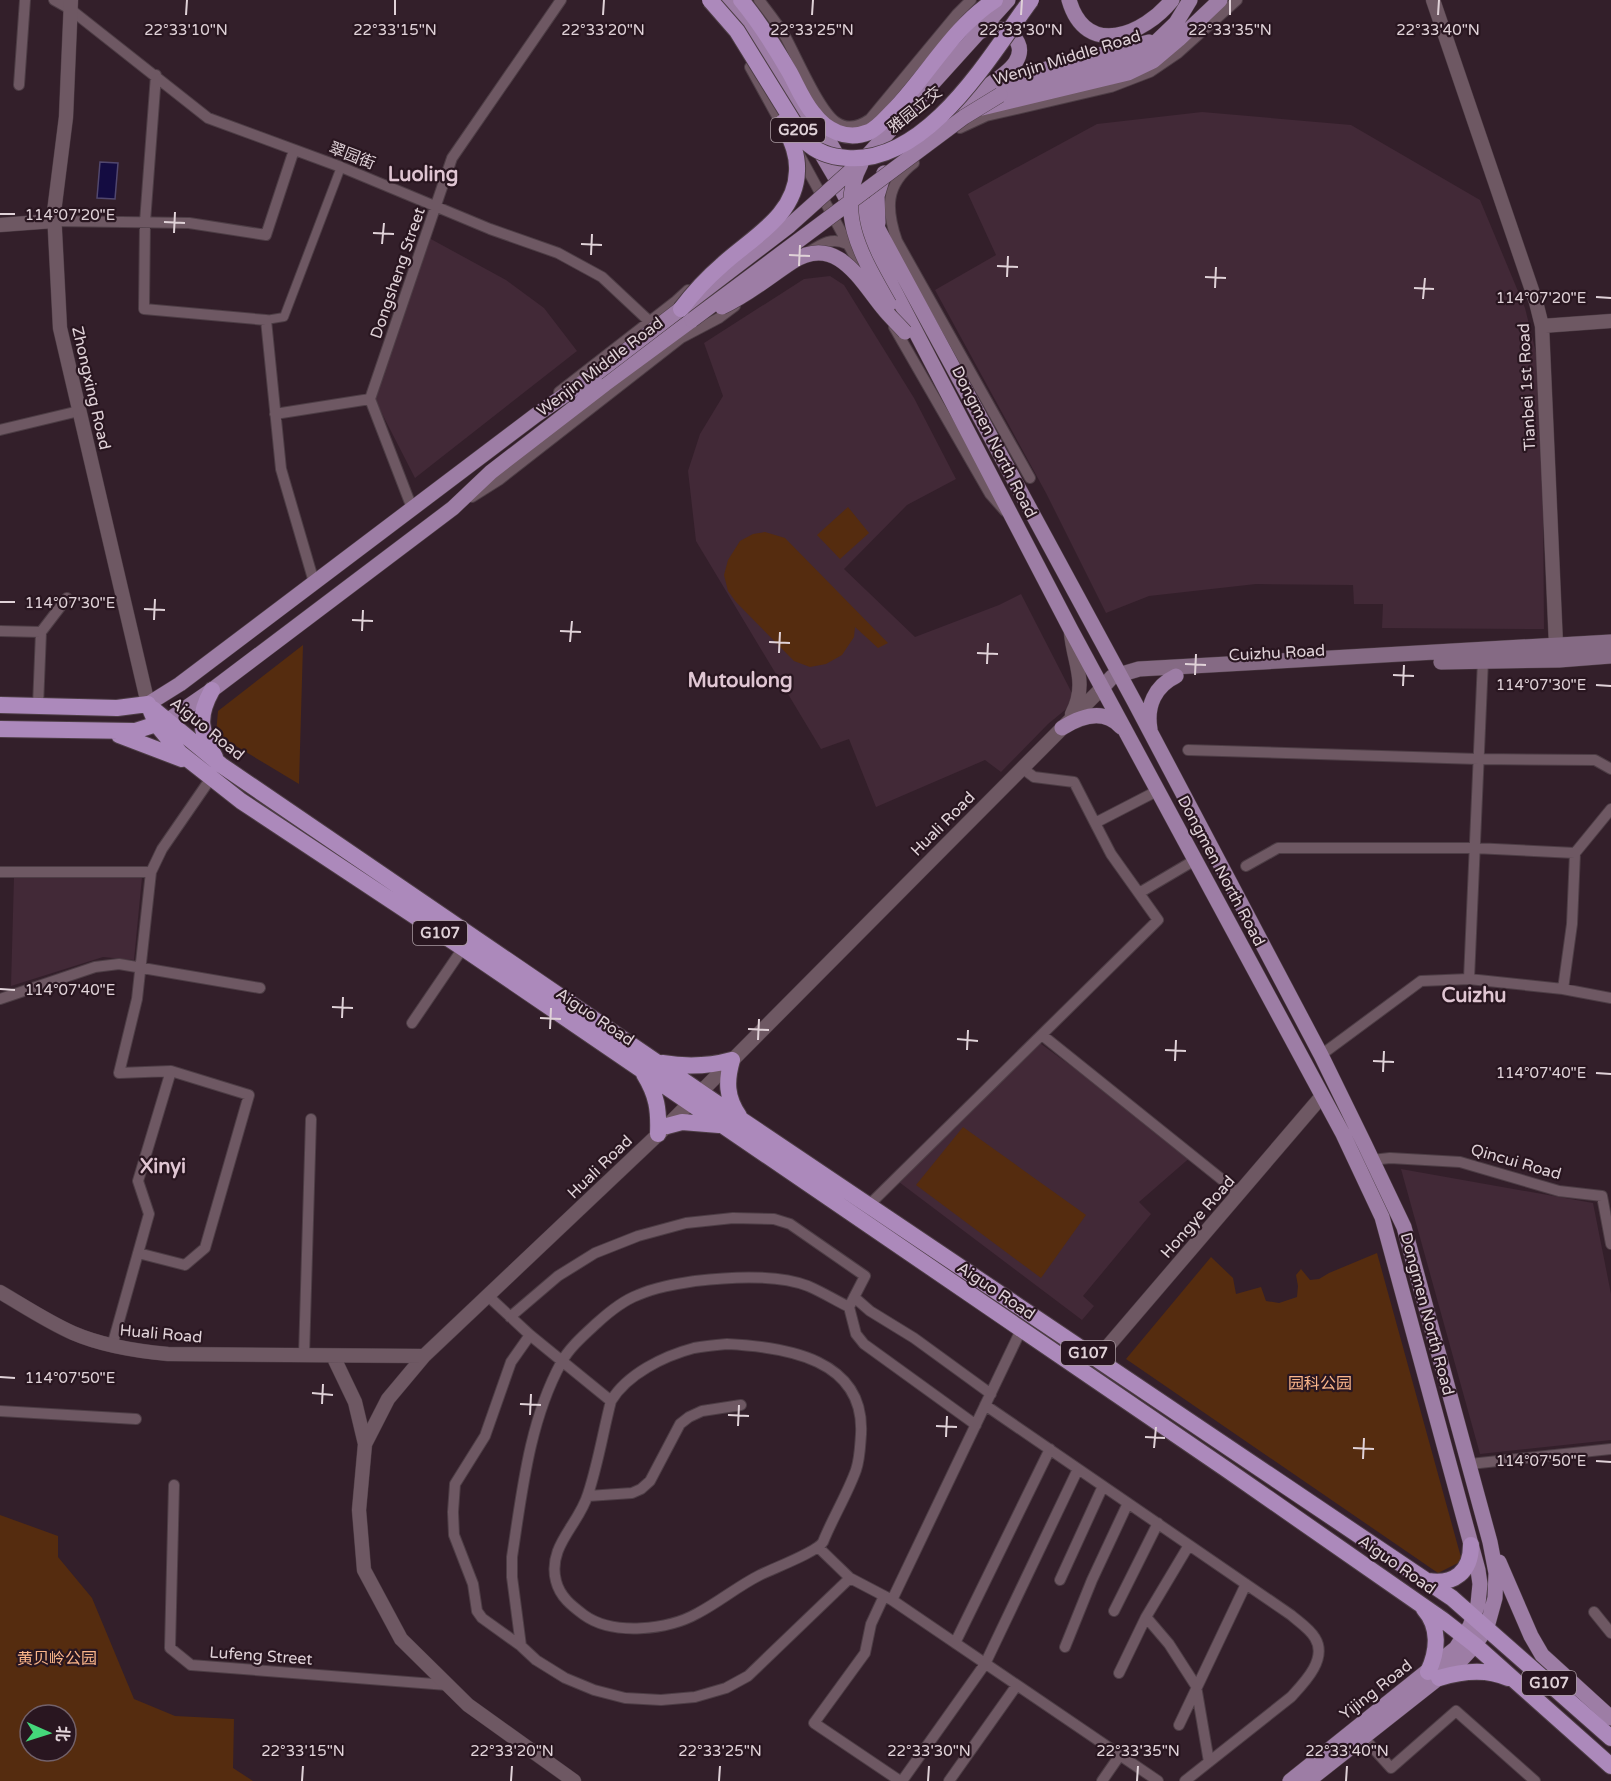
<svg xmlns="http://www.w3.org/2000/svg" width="1611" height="1781" viewBox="0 0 1611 1781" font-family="'Varela Round','Noto Sans SC',sans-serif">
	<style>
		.built { fill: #422937 }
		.green { fill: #552c0f; fill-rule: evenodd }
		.water { fill: #140c41; stroke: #51476e; stroke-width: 1.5 }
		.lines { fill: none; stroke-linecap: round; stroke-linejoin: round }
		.pedestrian-casing { stroke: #4d3d45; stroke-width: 10 }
		.minor-casing { stroke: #4d3d45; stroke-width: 12 }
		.tertiary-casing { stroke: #4d3d45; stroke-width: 15 }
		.secondary-casing { stroke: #4d3d45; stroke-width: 16 }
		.primary-casing { stroke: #4d3d45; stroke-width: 16 }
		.trunk-casing { stroke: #4d3d45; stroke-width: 18 }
		.pedestrian { stroke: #6e5863; stroke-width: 8 }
		.minor { stroke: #6e5863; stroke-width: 10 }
		.tertiary { stroke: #6e5863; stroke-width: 14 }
		.secondary { stroke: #856a84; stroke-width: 15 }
		.primary { stroke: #9d7da5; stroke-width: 15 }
		.trunk { stroke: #ac89bb; stroke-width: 16 }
		.primary-bridge-casing { stroke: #4d3d45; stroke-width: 16; stroke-linecap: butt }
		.trunk-bridge-casing { stroke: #4d3d45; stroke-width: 18; stroke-linecap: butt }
		.primary-bridge { stroke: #9d7da5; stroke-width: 15 }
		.trunk-bridge { stroke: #ac89bb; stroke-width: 16 }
		.ticks { fill: none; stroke: #e0d2d8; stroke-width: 2 }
		.labels { text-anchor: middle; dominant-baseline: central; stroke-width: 4.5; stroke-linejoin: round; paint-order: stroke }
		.shield { fill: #291620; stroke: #a99aa1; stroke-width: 1.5 }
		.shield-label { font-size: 15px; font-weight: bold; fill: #e0d2d8 }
		.street-label { font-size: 16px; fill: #e0d2d8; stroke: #291620 }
		.park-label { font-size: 16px; fill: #fbb68a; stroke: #291620 }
		.quarter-label { font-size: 20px; font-weight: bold; fill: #dfc5d2; stroke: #291620 }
		.ticks-label { font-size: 15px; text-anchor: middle; fill: #e0d2d8; stroke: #291620; stroke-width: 4.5; stroke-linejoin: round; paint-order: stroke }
	</style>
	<rect width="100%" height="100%" fill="#331f2a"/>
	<path class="built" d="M1202,112L1351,125L1480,200L1525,308L1542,377L1544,629L1382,628L1383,604H1354L1353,585L1256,584L1149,596L1106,613L1046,493L935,290L996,255L968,194L1097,124Z
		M429,238L506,280L544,308L577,351L415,478L374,398Z
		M830,276L844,285L914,398L956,479L907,505L844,569L915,637L999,605L1021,594L1076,701L1048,724L1001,772L985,760L876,807L849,739L821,749L696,541L688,471L700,434L723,396L704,343L804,279Z
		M14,877H142L134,960L103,957L11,986Z
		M1037,1041L1193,1155L1139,1202L1151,1214L1083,1296L1094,1306L1082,1320L899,1182Z
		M1401,1169L1593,1203L1611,1294V1440L1480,1454Z"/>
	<path class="green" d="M848,507L869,533L840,559L817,535Z
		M765,532L785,538L888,643L878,648L855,627L854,637L842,655L826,664L810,667L794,661L736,602L728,591L724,575L728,560L740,541L753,534Z
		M303,645L299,784L216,734L218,711Z
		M963,1127L1086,1215L1041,1278L916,1185Z
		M1377,1253L1462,1561L1438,1573L1126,1359L1211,1257L1233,1278L1236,1294L1261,1287L1266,1301L1279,1303L1297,1297L1298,1286L1296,1275L1301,1269L1310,1280L1319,1279L1329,1273Z
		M0,1515L58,1536V1557L92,1598L134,1699L175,1716L234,1719L233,1768L253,1781H0ZM30,1715H66V1751H30Z"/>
	<path class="water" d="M100,162L118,163L115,199L97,198Z"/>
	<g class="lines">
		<g class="pedestrian-casing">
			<path id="pedestrian" d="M266,320L284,317L341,167"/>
		</g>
		<g class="minor-casing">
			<path id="minor" d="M54,0L70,9L208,118L341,167L490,229L558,253L602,277L649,321
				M759,0C768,12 778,24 786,38C797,58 819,110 836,122C847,130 860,126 870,119L957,14L971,0
				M750,67L783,127
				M156,75L145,222L144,309L266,320L281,469L314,582
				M19,85L25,0
				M960,128L986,116L1111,87L1150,72L1178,53L1237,0
				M800,156L867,279
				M914,163C885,185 886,209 897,241L1030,478
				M54,221L189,223L266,235L294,150
				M806,254C820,245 831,236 847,244
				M894,327L990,494L1005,511
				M559,392L676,301L688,290
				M275,414L370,399
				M0,430L79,411
				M472,497L499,480L681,338L719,318L735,306
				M412,508L370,399L452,158L561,0
				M0,631L41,632
				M38,706L41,632L67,598
				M1188,750L1478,759L1595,760L1611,769
				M1022,768L1034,777L1074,782L1095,823
				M1246,866L1278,848H1474L1575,853
				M0,872H151
				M1139,893L1195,860
				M1469,979L1483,660
				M1563,989L1572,924L1575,853L1611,809
				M0,999L95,967L119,964L260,988
				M412,1023L463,948
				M1042,1035L1240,1194
				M1321,1055L1421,981L1469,979L1563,989L1611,998
				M171,1071L119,1073L137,999L151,872L162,849L211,778
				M1372,1160L1390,1158L1460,1162L1559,1191L1602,1196L1611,1244
				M869,1205L1158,920L1111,854L1095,823L1157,791
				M488,1296L530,1335L611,1401
				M854,1297L870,1311L914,1338L991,1394
				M510,1317L558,1276L595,1253L638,1236L686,1223L733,1218L774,1219L790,1224L865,1276L849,1307
				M530,1335L511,1362L485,1436L455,1484L453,1512L454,1535L473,1584L477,1611L482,1618L521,1646L536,1660L565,1678L594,1690L625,1698L661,1700L695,1697L726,1688L748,1676L850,1578
				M727,1344C786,1347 865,1359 861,1434C860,1447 860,1458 856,1470C847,1495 833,1517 823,1542C817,1552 774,1568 760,1575C738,1586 719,1602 698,1613C668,1630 613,1636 584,1615C572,1606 560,1597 556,1581C547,1546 579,1525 588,1494C598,1464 603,1432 611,1401C627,1374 664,1356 694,1348C705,1346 716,1345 727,1344Z
				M112,1346L149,1214L138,1181L171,1071L249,1095L205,1248L185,1265L138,1253
				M304,1356L311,1119
				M985,1405L1291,1615C1299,1622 1310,1629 1315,1638C1328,1659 1304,1683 1291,1697L1185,1781
				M0,1411L136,1419
				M1470,1464L1611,1449
				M174,1485L170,1648L191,1665L447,1685
				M588,1496L632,1493L641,1489L650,1481L680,1424L689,1417L702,1411L741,1405
				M819,1548L850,1578L892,1600L1158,1781
				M1060,1580L1103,1486
				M884,1596L871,1624L865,1653L814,1723L900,1781
				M892,1600L1021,1330
				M1114,1611L1158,1523
				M1594,1612L1611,1633
				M1146,1617L1169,1644L1196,1686L1209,1762
				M955,1643L1050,1449
				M521,1646L512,1577V1557C522,1492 529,1422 561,1363C569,1348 584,1335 597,1323C609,1312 622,1301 638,1295C656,1287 676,1284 695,1281C729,1277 777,1274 808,1286C822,1292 835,1300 849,1307L856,1334L864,1344L976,1425
				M1065,1647L1092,1580L1128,1503
				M1119,1673L1146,1617L1189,1545
				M1179,1725L1246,1584
				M1363,1737L1391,1768L1456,1711L1535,1781
				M902,1781L985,1664L1078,1469
				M949,1781L1017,1685
				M1102,1781L1120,1755"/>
		</g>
		<g class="tertiary-casing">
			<path id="tertiary" d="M71,0L66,117L54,212L60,328L148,704
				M1433,0L1536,302L1542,326L1556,645
				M0,225L54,221
				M1542,326L1611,321
				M1071,633C1074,665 1088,682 1072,714
				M0,1292C24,1306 48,1322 73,1333C103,1346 135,1351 168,1354L424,1356
				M333,1356L355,1402L365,1444L359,1510L364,1570L401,1639L468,1705L574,1781
				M1097,1359L1322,1096
				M365,1444L388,1399L424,1356L667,1126L1102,688"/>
		</g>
		<g class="secondary-casing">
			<path id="secondary" d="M1441,662L1559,660L1611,656
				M1102,688L1112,677L1139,669L1611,642"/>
		</g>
		<g class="primary-casing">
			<path id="primary" d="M723,0L745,24L835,177L1071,630L1343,1134L1382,1217L1478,1570L1480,1584L1478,1604L1470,1626L1456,1648L1290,1781
				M1069,0C1086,59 1144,35 1172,0
				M1151,47L1176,23L1190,0
				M1001,81L1149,42
				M1004,94L1128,60L1164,47L1179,39L1220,0
				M982,108L1128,73L1153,61L1179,39
				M949,116C957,109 965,101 974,95C994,80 1042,59 1007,30L987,28L978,33
				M816,118L878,229L1134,701L1321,1055L1365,1145L1404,1227L1490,1542L1496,1573L1495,1598L1487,1627L1475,1645L1460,1661L1308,1781
				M866,157L1008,0
				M878,223L877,196L884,173
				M148,704L180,684L536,415L597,373
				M167,721L212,690L453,508L491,472L605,384L692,320
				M1062,728C1081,716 1104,708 1121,727
				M1150,729C1146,706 1155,686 1176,676
				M1499,1562L1531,1636L1542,1655L1611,1718"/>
		</g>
		<g class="trunk-casing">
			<path id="trunk" d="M741,0C760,23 775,47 790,73C797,86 803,101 813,113C826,131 847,141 869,132C878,128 886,118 893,111C928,75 953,27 995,0
				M212,690C197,717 200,731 215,757
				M148,704L157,725L180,753L241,801L463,948L1226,1469L1443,1620L1475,1645L1611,1766
				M0,705L117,708L148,704
				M153,709L221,765L715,1102L1452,1598L1611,1738
				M0,729L135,731L166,721
				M119,735L182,759
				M732,1060C726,1081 726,1097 739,1116
				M662,1063C686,1067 707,1067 732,1060
				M644,1074C657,1095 659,1110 658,1134
				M667,1126L682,1122L719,1125
				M1428,1581C1454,1585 1471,1572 1471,1545
				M1424,1609C1440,1627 1438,1651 1428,1672
				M1439,1678C1462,1671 1486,1668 1508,1678"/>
		</g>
		<use href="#pedestrian" class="pedestrian"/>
		<use href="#minor" class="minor"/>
		<use href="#tertiary" class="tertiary"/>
		<use href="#secondary" class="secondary"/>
		<use href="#primary" class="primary"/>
		<use href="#trunk" class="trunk"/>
		<g class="primary-bridge-casing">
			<path id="primary-bridge" d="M861,164C834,214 865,261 889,304
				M722,307C748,295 769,277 792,262C836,233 860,280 883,308C890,317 898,324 905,332
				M692,320L964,117L1000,95
				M597,373L789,226L866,157"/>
		</g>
		<g class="trunk-bridge-casing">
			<path id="trunk-bridge" d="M710,0L737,31L805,141C817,153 831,157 847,158C928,164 989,57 1031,0
				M681,309C693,293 707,278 722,265C751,238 796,216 797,171C798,153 790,138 783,122"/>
		</g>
		<use href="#primary-bridge" class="primary-bridge"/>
		<use href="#trunk-bridge" class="trunk-bridge"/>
	</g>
	<path class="ticks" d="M186,15L187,0M395,15V0M603,15L604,0M812,15L813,0M1021,15L1022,0M1230,15V0M1438,15L1439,0M0,214H15M164,222L185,223M174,233L175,212M373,233L394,234M382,244L384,223M581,244L602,245M591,255L592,234M789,255L810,256M799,266L800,245M997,266L1018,267M1007,277L1008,256M1205,277L1226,278M1215,288L1216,267M1414,288L1434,289M1596,297L1611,298M1423,299L1425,278M0,602H15M144,609L165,610M154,620L155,599M352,620L373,621M362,631L363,610M560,631L581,632M570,642L572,621M769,642L790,643M779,653L780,632M977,653L998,654M987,664L988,643M1185,664L1206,665M1195,675L1196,654M1393,675L1414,676M1596,685L1611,686M1403,686L1404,665M0,989L15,990M332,1007L353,1008M342,1018L343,997M540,1018L561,1019M550,1029L551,1008M748,1029L769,1030M957,1039L978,1041M758,1040L759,1019M967,1050L968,1030M1165,1050L1186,1051M1175,1061L1176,1040M1373,1061L1394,1062M1383,1072L1384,1051M1596,1073L1611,1074M0,1377L15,1378M312,1393L333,1395M322,1404L323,1384M520,1404L541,1405M530,1415L531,1394M728,1415L749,1416M738,1426L739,1405M936,1426L957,1427M946,1437L947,1416M1145,1437L1165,1438M1154,1448L1156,1427M1353,1448L1374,1449M1363,1459L1364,1438M1596,1461L1611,1462M302,1781L303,1766M511,1781L512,1766M719,1781L720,1766M928,1781L929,1766M1137,1781L1138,1766M1346,1781L1347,1766"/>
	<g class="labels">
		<g class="shield">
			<rect x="771" y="118" width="54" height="24" rx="4.5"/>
			<rect x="413" y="921" width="54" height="24" rx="4.5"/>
			<rect x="1061" y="1341" width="54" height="24" rx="4.5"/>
			<rect x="1522" y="1671" width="54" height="24" rx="4.5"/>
		</g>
		<g class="shield-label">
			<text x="798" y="130">G205</text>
			<text x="440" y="933">G107</text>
			<text x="1088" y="1353">G107</text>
			<text x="1549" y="1683">G107</text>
		</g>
		<g class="street-label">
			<text transform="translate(1067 58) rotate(-17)">Wenjin Middle Road</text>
			<text transform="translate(915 110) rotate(-39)">雅园立交</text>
			<text transform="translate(352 156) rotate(21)">翠园街</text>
			<text transform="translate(398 273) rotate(-71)">Dongsheng Street</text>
			<text transform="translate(600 367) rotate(-37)">Wenjin Middle Road</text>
			<text transform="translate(1527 387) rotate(-93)">Tianbei 1st Road</text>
			<text transform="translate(91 388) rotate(77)">Zhongxing Road</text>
			<text transform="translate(994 442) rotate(63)">Dongmen North Road</text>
			<text transform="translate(1277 653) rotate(-3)">Cuizhu Road</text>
			<text transform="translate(207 729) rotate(39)">Aiguo Road</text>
			<text transform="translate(943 824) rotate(-45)">Huali Road</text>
			<text transform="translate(1221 871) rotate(62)">Dongmen North Road</text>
			<text transform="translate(595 1017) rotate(34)">Aiguo Road</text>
			<text transform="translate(1516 1162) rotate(16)">Qincui Road</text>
			<text transform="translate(600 1167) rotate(-44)">Huali Road</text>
			<text transform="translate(1198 1217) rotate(-49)">Hongye Road</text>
			<text transform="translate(996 1291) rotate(34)">Aiguo Road</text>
			<text transform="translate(1427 1314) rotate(75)">Dongmen North Road</text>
			<text transform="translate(161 1334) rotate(5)">Huali Road</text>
			<text transform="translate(1397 1565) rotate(35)">Aiguo Road</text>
			<text transform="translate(261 1656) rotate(4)">Lufeng Street</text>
			<text transform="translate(1376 1690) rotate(-38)">Yijing Road</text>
		</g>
		<g class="park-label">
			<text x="1320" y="1384">园科公园</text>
			<text x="57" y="1659">黄贝岭公园</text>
		</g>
		<g class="quarter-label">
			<text x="423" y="175">Luoling</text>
			<text x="740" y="681">Mutoulong</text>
			<text x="1474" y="996">Cuizhu</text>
			<text x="163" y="1167">Xinyi</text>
		</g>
	</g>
	<g class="ticks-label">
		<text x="186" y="35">22°33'10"N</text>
		<text x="395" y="35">22°33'15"N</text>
		<text x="603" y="35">22°33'20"N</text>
		<text x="812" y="35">22°33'25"N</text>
		<text x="1021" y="35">22°33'30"N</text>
		<text x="1230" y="35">22°33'35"N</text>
		<text x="1438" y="35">22°33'40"N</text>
		<text x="70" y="220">114°07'20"E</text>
		<text x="1541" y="303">114°07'20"E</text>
		<text x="70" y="608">114°07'30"E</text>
		<text x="1541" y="690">114°07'30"E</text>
		<text x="70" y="995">114°07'40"E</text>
		<text x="1541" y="1078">114°07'40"E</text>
		<text x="70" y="1383">114°07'50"E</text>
		<text x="1541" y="1466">114°07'50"E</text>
		<text x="303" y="1756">22°33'15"N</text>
		<text x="512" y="1756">22°33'20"N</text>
		<text x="720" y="1756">22°33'25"N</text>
		<text x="929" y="1756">22°33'30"N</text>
		<text x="1138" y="1756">22°33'35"N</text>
		<text x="1347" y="1756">22°33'40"N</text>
	</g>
	<g transform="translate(48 1733) rotate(93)"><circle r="28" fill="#291620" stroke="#72616a" stroke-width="1.5"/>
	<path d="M0-4.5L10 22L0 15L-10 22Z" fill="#44d77a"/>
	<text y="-9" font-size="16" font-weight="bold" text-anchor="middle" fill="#e0d2d8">北</text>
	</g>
</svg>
